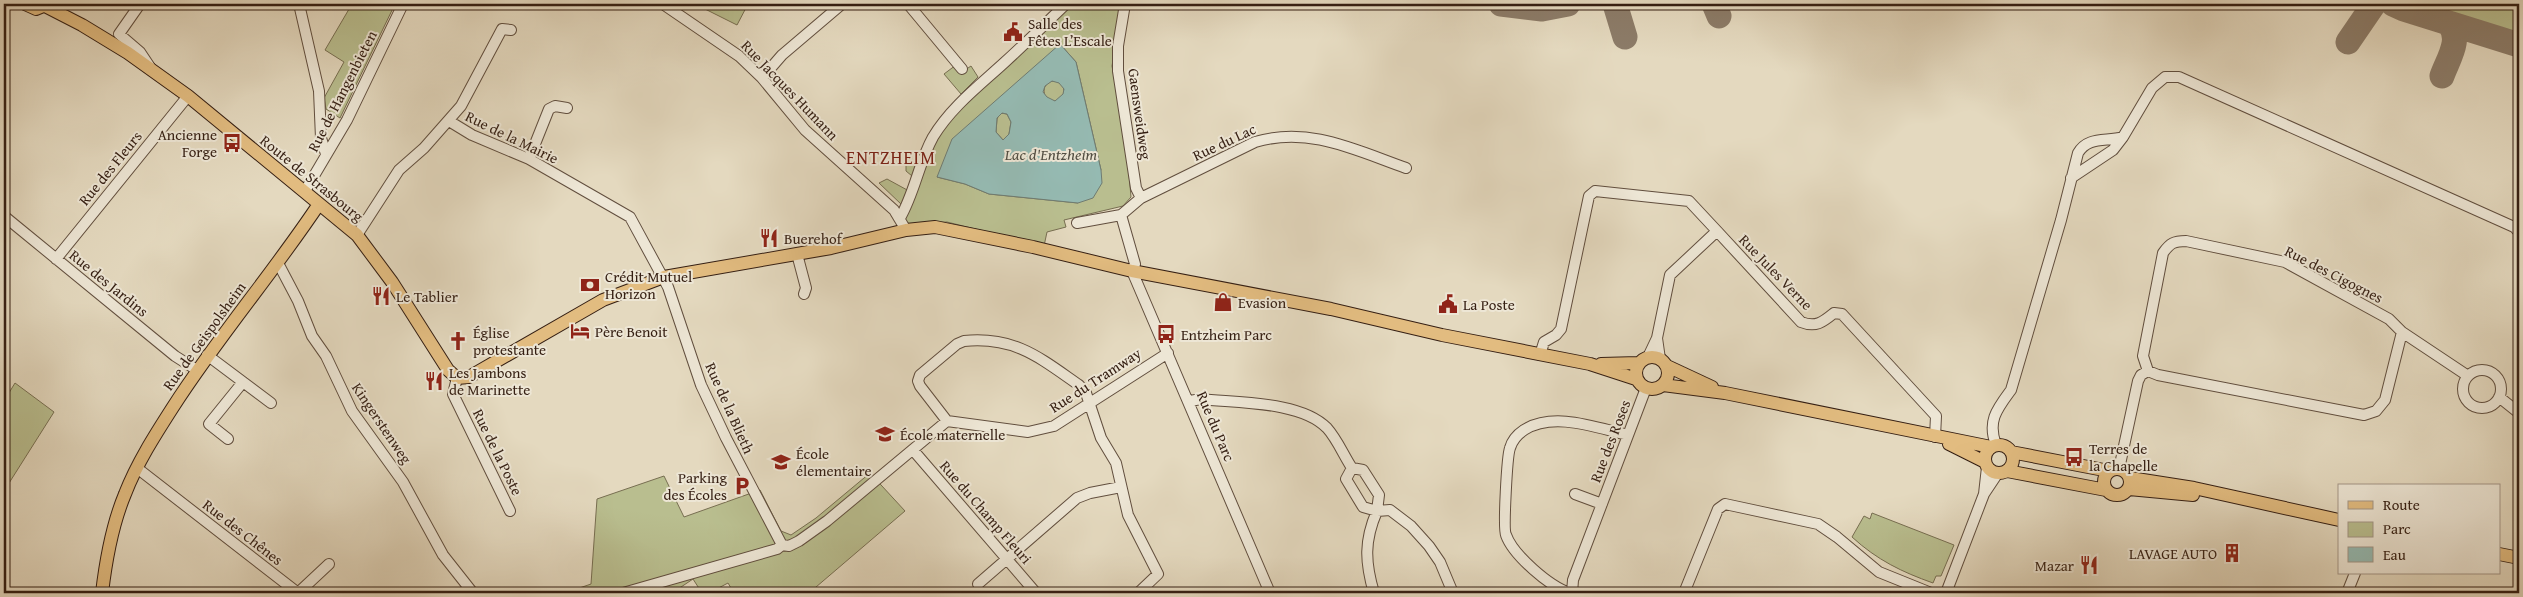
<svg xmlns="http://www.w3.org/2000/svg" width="2523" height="597" viewBox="0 0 2523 597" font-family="'Gentium Book Plus',serif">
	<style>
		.green { fill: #b9be8f; stroke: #776e51; fill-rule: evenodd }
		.water { fill: #95bab2; stroke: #6f7c72; fill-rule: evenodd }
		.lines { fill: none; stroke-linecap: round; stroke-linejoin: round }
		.taxiway { stroke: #8c7c69; stroke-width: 25 }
		.minor-casing { stroke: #614e3e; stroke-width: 12 }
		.major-casing { stroke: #351f13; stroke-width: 14 }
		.minor { stroke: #ede6d5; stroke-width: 10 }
		.major { stroke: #e2bc80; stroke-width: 12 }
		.labels { text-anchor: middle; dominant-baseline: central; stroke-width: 4; stroke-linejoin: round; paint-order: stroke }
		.poi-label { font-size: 15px; fill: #351f13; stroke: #ede6d5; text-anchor: start }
		.street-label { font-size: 15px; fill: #351f13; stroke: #ede6d5 }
		.water-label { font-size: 16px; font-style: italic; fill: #524e43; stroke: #ede6d5 }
		.quarter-label { font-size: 18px; letter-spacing: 1px; fill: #7a1f14; stroke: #ede6d5 }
	</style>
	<rect width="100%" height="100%" fill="#e4d9bf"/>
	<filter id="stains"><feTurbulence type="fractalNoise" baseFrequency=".004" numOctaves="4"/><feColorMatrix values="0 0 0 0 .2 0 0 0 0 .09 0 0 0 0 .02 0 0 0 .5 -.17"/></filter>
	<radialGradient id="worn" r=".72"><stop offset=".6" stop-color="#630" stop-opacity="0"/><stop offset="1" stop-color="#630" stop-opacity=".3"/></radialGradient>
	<path class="green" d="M352,4H395L340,118L326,109L324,98L344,62L325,50Z
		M695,4H748L737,25Z
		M1072,4H1122L1112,66L1127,151L1131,197L1123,206L1064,220L1066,227L1047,232L1044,246L947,222L908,224L901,213L902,205L879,183L887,179L909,191L912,176L906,171V162L919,164L943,126ZM1060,44L1076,62L1101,170L1078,203L989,194L965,184L937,177Z
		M2415,4H2519V36Z
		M956,65L962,72L971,66L978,77L961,94L944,74Z
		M1044 91a10 10 0 1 1 20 0a10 10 0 1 1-20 0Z
		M1000,113L1007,114L1011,122L1009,134L1003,140L996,132L997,119Z
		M15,383L54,412L4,491V401Z
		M870,473L905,511L809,593H734L728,583L709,593H702L693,579L672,593H565L591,584L597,499L664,476L684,517L760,490L781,531L791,535L816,518Z
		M1872,513L1954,545L1941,576H1936L1933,583C1902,572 1877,560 1852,537L1864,516L1870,519Z"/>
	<path class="water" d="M1060,44L1076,62L1101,170L1102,183L1093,198L1078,203L989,194L965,184L937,177L952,139ZM1052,81L1059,83L1064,89L1063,94L1055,101L1047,97L1043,92L1045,86ZM1002,113L1007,114L1011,122L1009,134L1003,140L996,132L997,118Z"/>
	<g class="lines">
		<path class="taxiway" d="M1501,4L1542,9L1568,4
			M1615,4L1625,37
			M1714,4L1719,16
			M2393,4L2404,9L2519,45
			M2348,42L2374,4
			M2442,76C2448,59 2463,38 2448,23"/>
		<g class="minor-casing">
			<path id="minor" d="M140,4L119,34L140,52L150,67
				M299,4L319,91L321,138L326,154
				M663,4L739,56L762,78L805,130L894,210L906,230
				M908,4L962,69
				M1125,4L1118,46V71L1136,188L1141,198
				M762,78L782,55L842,4
				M449,121L472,135L529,159L630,217L668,287L701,385L726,438L782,545
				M529,159L549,109L555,106L567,108
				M2071,178L2113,150L2123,137
				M305,191L347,120L403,4
				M1121,215L1135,264L1132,271L1270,593
				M4,216L175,356L197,370
				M900,218C915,192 919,162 933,137C951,107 980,85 1005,62C1026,43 1046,23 1066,4
				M1077,223L1121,215L1141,198L1255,142C1309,126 1355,150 1406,168
				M357,235L399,170L424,148L461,106L502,29L511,30
				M797,254L806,288L804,294
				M56,259L188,96
				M278,263L298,301L312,336L326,356L352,411L403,482L443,555L473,593
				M2402,332L2385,400L2376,411L2364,415L2158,375L2148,371L2143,356L2163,253C2170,243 2174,241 2186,241L2285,262L2389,319L2402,332L2468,376
				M1657,338L1660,359
				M207,355L271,403
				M1540,355L1544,342L1556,335L1561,329L1589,196L1595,191L1689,201L1717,231
				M1648,357L1657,338L1670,275L1717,231L1801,322C1816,328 1823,322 1834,313L1842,314L1936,416L1935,437
				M2463 389a19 19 0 1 1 38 0a19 19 0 1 1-38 0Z
				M457,378L453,394L510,511
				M2499,397L2519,413
				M1190,401L1201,399C1237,403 1301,401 1327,428C1337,439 1344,456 1352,468
				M947,421L920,386L918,381L920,375L957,344L964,341C1015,336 1040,358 1079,385L1086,393L1101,438L1116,463L1128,515L1158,574L1138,593
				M228,439L209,424L243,382
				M1996,445C1987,421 1997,409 2011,390L2061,220L2078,153C2088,136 2106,142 2123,137L2152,88L2165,77H2179L2514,227L2519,232
				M913,450L1036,593
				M137,468L298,593L329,564
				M1352,468L1363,470L1379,495L1377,511L1363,507L1346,479Z
				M2119,469L2138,381L2141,375L2148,371
				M1575,494L1602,504
				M1984,494L1998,473
				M782,545L789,546L799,541L827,521L947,421L1028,432L1054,426L1168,353
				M978,584L1077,498L1090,493L1121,487
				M623,593L777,549L782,545
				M1374,593C1365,562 1364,541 1377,511L1390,510L1411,526L1429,546L1440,562L1453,593
				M1570,593C1550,587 1513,555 1506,535C1503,529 1507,456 1510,448C1512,441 1518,434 1524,430C1554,411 1597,428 1628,435
				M1572,593L1573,580L1646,388
				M1684,593L1718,509L1725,504L1818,524L1837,537L1879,572L1931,593
				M1946,593L1984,494L1987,467
				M2347,593L2355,573"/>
		</g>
		<g class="major-casing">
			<path id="major" d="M25,4L36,9L48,4
				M45,6L82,25L128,53L188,96L357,235L392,282L448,370L457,378L469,377L603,300L664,277L831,248L906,230L935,227L1033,247L1132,271L1331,309L1442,335L1590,364L1636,379
				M1636 373a16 16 0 1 1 32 0a16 16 0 1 1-32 0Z
				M1601,364L1638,363
				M1667,366L1712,387
				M1663,385L1725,393L1991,447
				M1949,444L1985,462
				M1985 459a14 14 0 1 1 28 0a14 14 0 1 1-28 0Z
				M2011,452L2109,471
				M2104 482a13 13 0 1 1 26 0a13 13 0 1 1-26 0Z
				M2007,471L2106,490
				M2130,478L2194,488L2339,520
				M2129,489L2193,495
				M2499,554L2519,558
				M102,593C106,559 112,525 125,494C137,463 155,435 173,407C218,337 273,273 319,204"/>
		</g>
		<use href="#minor" class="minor"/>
		<use href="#major" class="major"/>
	</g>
	<defs>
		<g id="civic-bare" transform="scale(1.5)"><path d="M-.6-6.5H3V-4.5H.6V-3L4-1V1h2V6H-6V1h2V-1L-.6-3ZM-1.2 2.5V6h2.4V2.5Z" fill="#8f2418" stroke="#ede6d5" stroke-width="2.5" paint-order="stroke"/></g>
		<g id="bus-bare" transform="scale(1.5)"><path d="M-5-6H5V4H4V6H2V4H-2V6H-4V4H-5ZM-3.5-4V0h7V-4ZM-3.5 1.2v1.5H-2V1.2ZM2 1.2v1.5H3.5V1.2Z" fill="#8f2418" stroke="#ede6d5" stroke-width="2.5" paint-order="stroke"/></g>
		<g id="restaurant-bare" transform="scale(1.5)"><path d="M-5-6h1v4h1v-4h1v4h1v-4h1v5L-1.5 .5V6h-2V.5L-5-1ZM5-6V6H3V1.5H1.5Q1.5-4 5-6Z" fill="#8f2418" stroke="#ede6d5" stroke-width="2.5" paint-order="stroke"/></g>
		<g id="bank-bare" transform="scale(1.5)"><path d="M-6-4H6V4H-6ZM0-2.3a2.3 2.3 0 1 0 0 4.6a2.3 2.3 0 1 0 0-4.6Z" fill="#8f2418" stroke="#ede6d5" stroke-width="2.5" paint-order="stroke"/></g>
		<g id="shop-bare" transform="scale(1.5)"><path d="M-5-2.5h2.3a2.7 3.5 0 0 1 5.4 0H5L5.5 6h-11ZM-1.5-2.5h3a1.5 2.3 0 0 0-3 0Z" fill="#8f2418" stroke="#ede6d5" stroke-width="2.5" paint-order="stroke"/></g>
		<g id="hotel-bare" transform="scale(1.5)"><path d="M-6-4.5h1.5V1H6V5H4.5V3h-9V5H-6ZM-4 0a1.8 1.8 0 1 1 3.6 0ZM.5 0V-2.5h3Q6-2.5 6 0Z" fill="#8f2418" stroke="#ede6d5" stroke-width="2.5" paint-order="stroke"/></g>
		<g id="church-bare" transform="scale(1.5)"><path d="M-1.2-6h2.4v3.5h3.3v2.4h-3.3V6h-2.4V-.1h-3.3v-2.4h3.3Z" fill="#8f2418" stroke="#ede6d5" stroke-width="2.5" paint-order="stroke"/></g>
		<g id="school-bare" transform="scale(1.5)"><path d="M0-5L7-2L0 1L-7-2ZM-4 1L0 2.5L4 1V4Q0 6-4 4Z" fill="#8f2418" stroke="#ede6d5" stroke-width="2.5" paint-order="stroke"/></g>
		<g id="parking-bare" transform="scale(1.5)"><path d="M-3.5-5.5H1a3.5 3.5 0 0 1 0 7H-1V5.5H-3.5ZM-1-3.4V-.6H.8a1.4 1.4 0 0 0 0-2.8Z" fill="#8f2418" stroke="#ede6d5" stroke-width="2.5" paint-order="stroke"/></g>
		<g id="building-bare" transform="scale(1.5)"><path d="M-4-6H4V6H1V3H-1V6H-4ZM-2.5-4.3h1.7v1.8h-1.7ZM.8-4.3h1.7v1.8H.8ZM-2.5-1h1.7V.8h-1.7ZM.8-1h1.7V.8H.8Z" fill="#8f2418" stroke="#ede6d5" stroke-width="2.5" paint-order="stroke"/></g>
	</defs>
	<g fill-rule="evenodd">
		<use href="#civic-bare" x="1013" y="32"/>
		<use href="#bus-bare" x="232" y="143"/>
		<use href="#restaurant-bare" x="769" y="238"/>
		<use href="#bank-bare" x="590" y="285"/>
		<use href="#restaurant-bare" x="381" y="296"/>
		<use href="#shop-bare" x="1223" y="302"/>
		<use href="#civic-bare" x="1448" y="304"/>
		<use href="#hotel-bare" x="580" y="331"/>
		<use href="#bus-bare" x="1166" y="334"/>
		<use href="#church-bare" x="458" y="341"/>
		<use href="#restaurant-bare" x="434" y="381"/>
		<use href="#school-bare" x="885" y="434"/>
		<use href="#bus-bare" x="2074" y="457"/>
		<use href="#school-bare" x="781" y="462"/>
		<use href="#parking-bare" x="742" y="486"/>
		<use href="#building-bare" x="2232" y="553"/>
		<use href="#restaurant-bare" x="2089" y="565"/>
	</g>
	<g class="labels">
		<g class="poi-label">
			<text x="1028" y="23">Salle des<tspan x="1028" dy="17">Fêtes L’Escale</tspan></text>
			<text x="217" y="134" text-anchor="end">Ancienne<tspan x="217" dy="17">Forge</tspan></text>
			<text x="784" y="238">Buerehof</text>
			<text x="605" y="276">Crédit Mutuel<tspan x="605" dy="17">Horizon</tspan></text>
			<text x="396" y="296">Le Tablier</text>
			<text x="1238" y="302">Evasion</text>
			<text x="1463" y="304">La Poste</text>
			<text x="595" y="331">Père Benoit</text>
			<text x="473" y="332">Église<tspan x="473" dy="17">protestante</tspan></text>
			<text x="1181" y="334">Entzheim Parc</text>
			<text x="449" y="372">Les Jambons<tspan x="449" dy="17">de Marinette</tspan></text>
			<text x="900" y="434">École maternelle</text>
			<text x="2089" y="448">Terres de<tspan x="2089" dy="17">la Chapelle</tspan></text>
			<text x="796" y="453">École<tspan x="796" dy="17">élementaire</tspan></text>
			<text x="727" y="477" text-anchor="end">Parking<tspan x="727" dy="17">des Écoles</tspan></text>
			<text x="2217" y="553" text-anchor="end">LAVAGE AUTO</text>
			<text x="2074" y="565" text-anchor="end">Mazar</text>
		</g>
		<g class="street-label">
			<text transform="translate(790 90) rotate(46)">Rue Jacques Humann</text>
			<text transform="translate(342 91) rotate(-63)">Rue de Hangenbieten</text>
			<text transform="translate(1140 114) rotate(82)">Gaensweidweg</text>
			<text transform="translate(512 137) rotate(26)">Rue de la Mairie</text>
			<text transform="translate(1224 142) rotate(-25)">Rue du Lac</text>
			<text transform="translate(110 168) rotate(-51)">Rue des Fleurs</text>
			<text transform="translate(312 178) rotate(39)">Route de Strasbourg</text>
			<text transform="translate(1776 272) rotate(46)">Rue Jules Verne</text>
			<text transform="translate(2334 274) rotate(27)">Rue des Cigognes</text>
			<text transform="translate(109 283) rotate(39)">Rue des Jardins</text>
			<text transform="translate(204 336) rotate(-54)">Rue de Geispolsheim</text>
			<text transform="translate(1095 380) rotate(-33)">Rue du Tramway</text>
			<text transform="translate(730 408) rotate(66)">Rue de la Blieth</text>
			<text transform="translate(382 423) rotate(56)">Kingerstenweg</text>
			<text transform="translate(1216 426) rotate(67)">Rue du Parc</text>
			<text transform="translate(1610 441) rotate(-69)">Rue des Roses</text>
			<text transform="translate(498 452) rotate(64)">Rue de la Poste</text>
			<text transform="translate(986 512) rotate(49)">Rue du Champ Fleuri</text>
			<text transform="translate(243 532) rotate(38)">Rue des Chênes</text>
		</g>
		<g class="water-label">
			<text x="1051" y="154">Lac d'Entzheim</text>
		</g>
		<g class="quarter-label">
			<text x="891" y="157">ENTZHEIM</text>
		</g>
	</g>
	<rect width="2523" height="597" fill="none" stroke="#e4d9bf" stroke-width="20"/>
	<rect x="5" y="5" width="2513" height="587" fill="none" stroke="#351f13" stroke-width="2.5"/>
	<rect x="10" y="10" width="2503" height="577" fill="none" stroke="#351f13"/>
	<rect x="2338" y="484" width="162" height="90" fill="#ede6d5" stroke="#a39687"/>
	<rect x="2348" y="501" width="25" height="8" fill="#e2bc80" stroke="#a39687"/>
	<text x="2383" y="510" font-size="15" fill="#351f13">Route</text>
	<rect x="2348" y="522" width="25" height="15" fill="#b9be8f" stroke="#a39687"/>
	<text x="2383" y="534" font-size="15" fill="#351f13">Parc</text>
	<rect x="2348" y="547" width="25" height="15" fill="#95bab2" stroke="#a39687"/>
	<text x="2383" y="560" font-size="15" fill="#351f13">Eau</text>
	<rect width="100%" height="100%" filter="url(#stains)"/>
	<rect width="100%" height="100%" fill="url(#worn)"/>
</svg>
